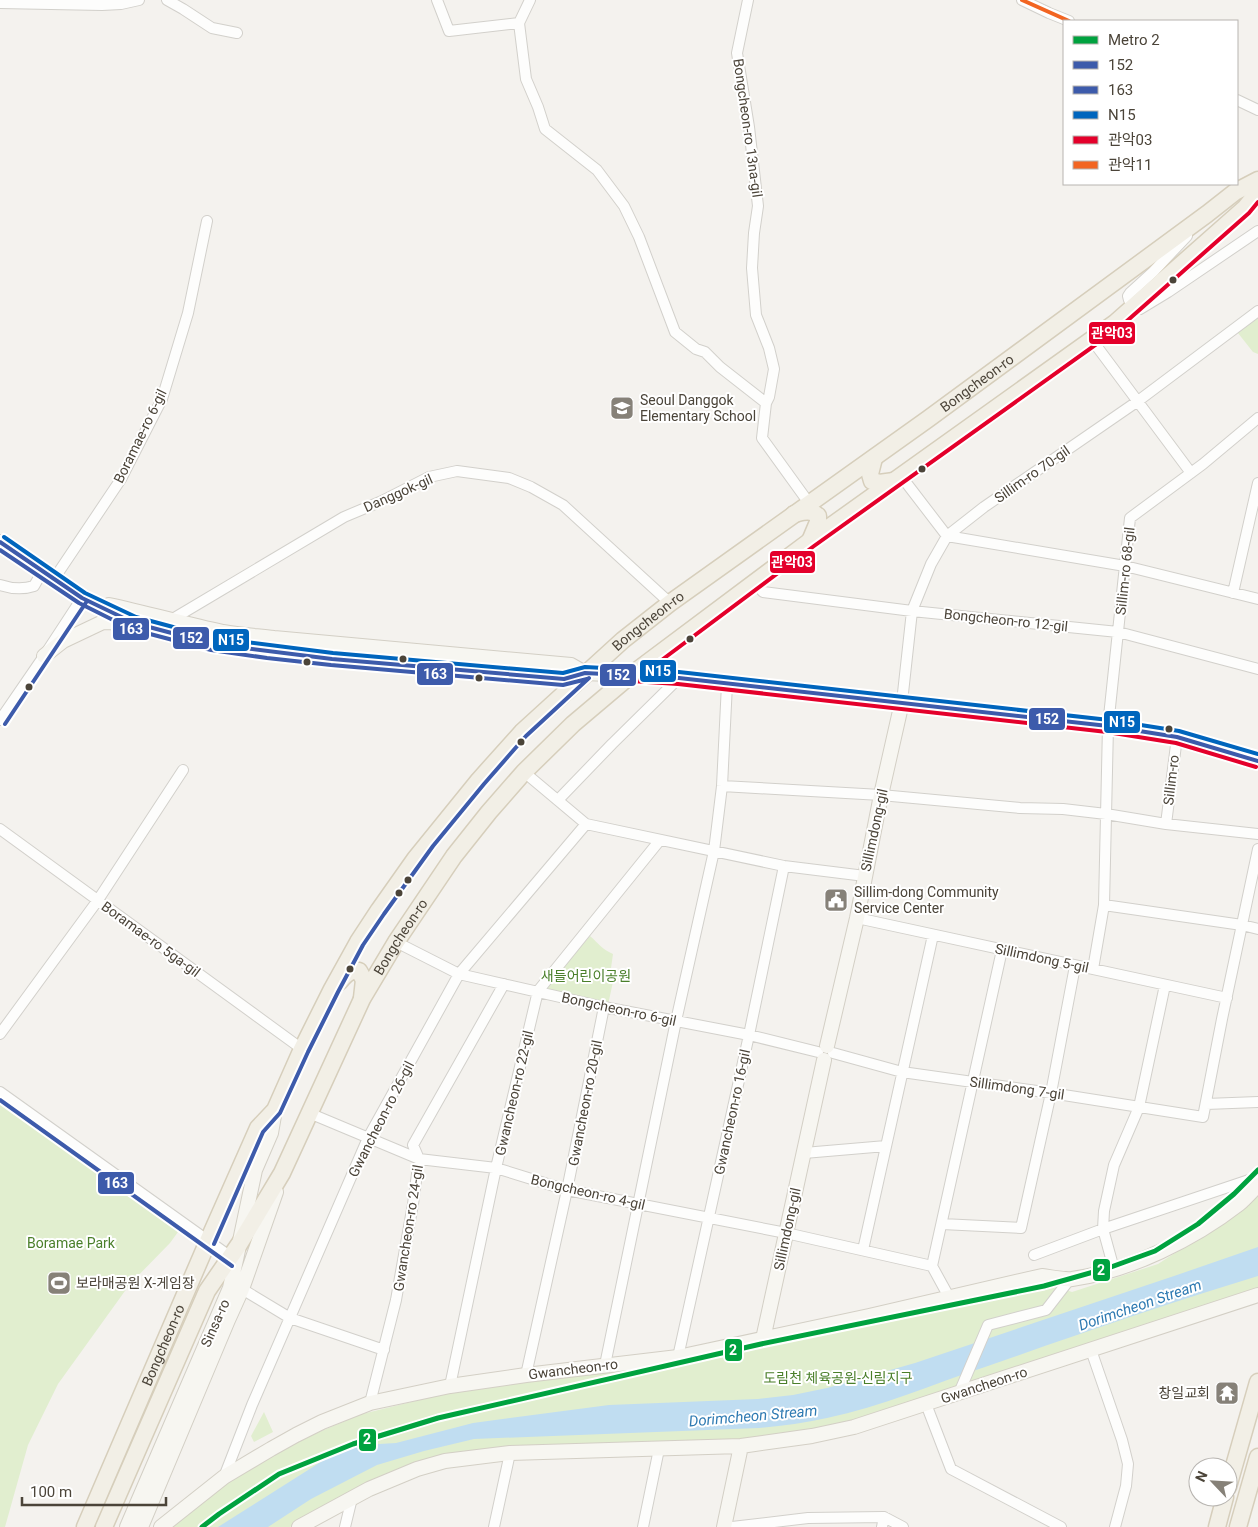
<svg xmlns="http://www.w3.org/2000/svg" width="1258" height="1527" viewBox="0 0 1258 1527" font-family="Roboto,'Noto Sans KR',sans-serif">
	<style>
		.green { fill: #e1eecf }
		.water { fill: #c0ddf1 }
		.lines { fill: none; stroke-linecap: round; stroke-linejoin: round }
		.street-casing { stroke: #d2d0cb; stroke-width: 12 }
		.secondary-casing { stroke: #d3cfc5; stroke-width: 16 }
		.primary-casing { stroke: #d6cebb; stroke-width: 19 }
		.street { stroke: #fdfdfc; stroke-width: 10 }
		.secondary { stroke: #f7f6f1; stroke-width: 14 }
		.primary { stroke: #f2efe6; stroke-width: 16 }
		.bus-1-casing { stroke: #fff; stroke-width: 8 }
		.bus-2-casing { stroke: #fff; stroke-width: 8 }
		.bus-3-casing { stroke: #fff; stroke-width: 8 }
		.bus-4-casing { stroke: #fff; stroke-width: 8 }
		.bus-5-casing { stroke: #fff; stroke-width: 8 }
		.bus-1 { stroke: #3d5bab; stroke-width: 4 }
		.bus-2 { stroke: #3d5bab; stroke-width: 4 }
		.bus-3 { stroke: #0065bd; stroke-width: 4 }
		.bus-4 { stroke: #e4002b; stroke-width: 4 }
		.bus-5 { stroke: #f26522; stroke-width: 4 }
		.metro-1-casing { stroke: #fff; stroke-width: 9 }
		.metro-1 { stroke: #00a23f; stroke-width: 5 }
		.bus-dot { fill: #4b4439; stroke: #fff; stroke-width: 2 }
		.labels { text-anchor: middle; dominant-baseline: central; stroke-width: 4; stroke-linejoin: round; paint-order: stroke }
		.street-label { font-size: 14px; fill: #4b4439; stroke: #fff }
		.poi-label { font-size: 14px; fill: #4b4439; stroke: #fff; text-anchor: start }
		.park-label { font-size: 14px; fill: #4a7f2a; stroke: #fff }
		.water-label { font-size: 15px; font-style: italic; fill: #2e7ab2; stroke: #fff }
		.line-badge { stroke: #fff; stroke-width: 2 }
		.badge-label { font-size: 14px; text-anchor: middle; font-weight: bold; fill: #fff }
	</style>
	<rect width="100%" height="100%" fill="#f4f2ee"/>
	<path class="green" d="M1258,311V354L1253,352L1234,328Z
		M590,936C598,943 603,950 613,954L610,975L614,977L608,1005L543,990Z
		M0,1103L178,1232L170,1243L130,1284L58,1384L28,1445L5,1527H0Z
		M1258,1188V1292L848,1425L735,1443L607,1446L409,1469L290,1527H172L225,1482L300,1440L362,1414L448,1393L523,1378L650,1363L764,1347L1043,1282L1072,1292L1158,1264L1212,1229Z
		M264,1412L273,1432L254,1442L251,1436Z"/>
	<path class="water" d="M1258,1247V1276C1166,1304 1076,1335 985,1367C933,1384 881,1407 827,1418C804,1423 782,1426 759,1428L474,1439L424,1451L377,1465L311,1499L268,1527H218L346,1446L396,1443L473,1423L609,1405L758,1399L793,1395L827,1388L915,1363L1177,1275Z"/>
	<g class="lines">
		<g class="street-casing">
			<path id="street" d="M167,0L183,9L212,28L237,33
				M437,0L449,31L519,23
				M530,0L519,23L526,79L538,107L545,129L597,170L624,206L639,237L675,332L696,349L705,352L720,367L766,403L762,438L809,503
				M748,0L737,53L749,127L758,206L754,233L752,268L756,315L769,348L774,369L769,397L766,403
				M1022,0L1049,13L1069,21
				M0,3L102,5L121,4L139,0
				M1237,100L1258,110
				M1140,304L1137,305L1129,300L1128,296L1130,293L1153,272L1187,236
				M1140,309L1168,292L1258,231
				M1092,340L1191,473
				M901,476L947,536L1125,566L1258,599
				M54,579L121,479L162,399L188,313L207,221
				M754,582L763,592L912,611L1118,632L1258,669
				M0,585C12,589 22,590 34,586L42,572
				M1233,593L1258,483
				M171,620L344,517L382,501L429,477L457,471L509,478L531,487L563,505L670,603
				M902,702L912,611L931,564L947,536L984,507L1138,401L1258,311
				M0,720L44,656L82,598
				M524,772L586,824L784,866L865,876
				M722,786L881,795L1020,808L1063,809L1106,814L1166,824L1258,834
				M558,800L612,744L679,678
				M1166,824L1177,737
				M0,829L302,1049
				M1104,905L1242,925L1258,929
				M857,918L1227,998
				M396,942L459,974L604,1007L749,1035L818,1052
				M1093,969L1104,905L1108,726L1130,518L1203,464L1258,418
				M0,1034L98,900L183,770
				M833,1053L902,1072L1051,1093L1203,1117L1222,1019L1258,849
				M0,1092L235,1260
				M1206,1104L1258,1102
				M309,1113L419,1159L496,1168L567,1190L786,1233L932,1266
				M804,1153L886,1146
				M942,1224L1021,1228L1051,1093L1075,966
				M863,1250L933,935
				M1034,1255L1103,1229L1258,1177
				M1114,1269L1103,1229L1104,1211L1114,1165L1139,1107L1165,985
				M242,1289L290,1318L384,1350
				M949,1297L932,1266L1002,950
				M1091,1350L1122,1440L1128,1464L1126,1486L1115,1527
				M678,1357L749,1035L784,866
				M605,1365L676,1021L714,851L722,786L727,684
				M526,1375L567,1190L604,1007
				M450,1386L496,1168L538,991L660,840
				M959,1393L988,1325L1046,1310L1070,1279
				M370,1403L396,1300L413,1204L419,1159L413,1145L504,984
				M926,1404L951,1469L1061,1527
				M224,1477L252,1405L368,1138L459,974L586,824
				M345,1527L352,1498
				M494,1527L510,1453
				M643,1527L659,1449
				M732,1527L808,1518L884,1517L903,1527
				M882,1527L884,1517"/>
		</g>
		<g class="secondary-casing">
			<path id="secondary" d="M0,542L82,598L134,623L213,644L268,652L332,659L470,670L564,679L585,673L631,675L679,678L1108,726L1177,737L1258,761
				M109,605C147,613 185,624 223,632C240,635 257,636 274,638L571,665L585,673
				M44,656L63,641L103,622L129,623
				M827,1046L857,918L881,795L902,702
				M763,1339L824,1060
				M127,1527L230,1288L255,1170L271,1133L275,1110
				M141,1527L228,1320L242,1289L276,1192
				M161,1527L224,1477L271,1449L296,1435L322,1422L370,1403L450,1386L526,1375L678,1357L869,1316L1042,1276C1051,1277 1063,1280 1072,1279C1130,1271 1194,1239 1239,1204C1246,1198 1252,1191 1258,1185
				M299,1527L369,1489L417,1469L445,1461L510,1453L741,1446L812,1436L854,1427L1258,1295
				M724,1527L741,1446"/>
		</g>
		<g class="primary-casing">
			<g id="primary">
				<path d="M874,458L870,474L872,481L879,483L894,481"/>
				<path d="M794,514C803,512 811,509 818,516V522L810,541"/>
				<path d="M339,982C345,975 350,969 359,971L364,980L362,998"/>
				<path d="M1228,1487L1258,1382"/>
				<path id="s1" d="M85,1527L208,1241L258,1128L275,1110L302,1049L332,989L358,942L379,910L415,859L479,780L522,732L623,640L670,603L928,419L1207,214L1235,192L1258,180"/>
				<path id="s2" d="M104,1527L207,1291L240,1243L282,1173L362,999L396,942L454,856L489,812L524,772L573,724L631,675L810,541L1115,323L1245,208L1258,192"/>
				<path d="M1217,1527L1225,1497"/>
				<path d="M1238,1527L1258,1457"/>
			</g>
		</g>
		<use href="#street" class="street"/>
		<use href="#secondary" class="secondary"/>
		<use href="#primary" class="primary"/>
		<g class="bus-1-casing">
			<path id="bus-1" d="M0,542L82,598L134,623L213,644L332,659L564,679L585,673L679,678L1108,726L1177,737L1258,761"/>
		</g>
		<g class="bus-2-casing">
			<path id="bus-2" d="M0,550L79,603L131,629L211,650L267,658L331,665L563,685L587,679
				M5,724L87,601
				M0,1100L232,1266
				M214,1244L263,1132L280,1113L308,1052L338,992L363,945L384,914L433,846L484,784L526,736L589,678"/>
		</g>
		<g class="bus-3-casing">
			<path id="bus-3" d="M4,537L85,593L136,617L214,638L333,653L563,673L585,667L679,672L1109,720L1179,731L1258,754"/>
		</g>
		<g class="bus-4-casing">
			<path id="bus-4" d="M635,680L814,546L1119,328L1249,213L1258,202
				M631,681L678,684L1107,732L1176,743L1256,767"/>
		</g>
		<g class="bus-5-casing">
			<path id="bus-5" d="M1022,0L1069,21"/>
		</g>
		<use href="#bus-1" class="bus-1"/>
		<use href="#bus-2" class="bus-2"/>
		<use href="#bus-3" class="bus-3"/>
		<use href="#bus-4" class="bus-4"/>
		<use href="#bus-5" class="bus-5"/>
		<g class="metro-1-casing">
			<path id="metro-1" d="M202,1527L219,1514L279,1474L353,1444L438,1418L761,1344L1044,1286L1111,1267L1155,1251L1198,1224L1234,1194L1258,1170"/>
		</g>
		<use href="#metro-1" class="metro-1"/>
	</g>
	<defs>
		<g id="school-square" transform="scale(1.25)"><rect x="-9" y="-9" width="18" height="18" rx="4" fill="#868178" stroke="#fff"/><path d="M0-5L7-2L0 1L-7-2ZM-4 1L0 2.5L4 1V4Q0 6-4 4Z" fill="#fff"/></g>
		<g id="civic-square" transform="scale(1.25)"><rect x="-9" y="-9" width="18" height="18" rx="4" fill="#868178" stroke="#fff"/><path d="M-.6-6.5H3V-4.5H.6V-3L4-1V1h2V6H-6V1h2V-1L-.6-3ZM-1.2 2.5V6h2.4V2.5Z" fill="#fff"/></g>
		<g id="stadium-square" transform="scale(1.25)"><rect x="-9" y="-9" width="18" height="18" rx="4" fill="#868178" stroke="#fff"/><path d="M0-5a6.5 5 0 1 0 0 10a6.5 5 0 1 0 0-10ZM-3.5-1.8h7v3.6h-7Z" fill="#fff"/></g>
		<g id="temple-square" transform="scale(1.25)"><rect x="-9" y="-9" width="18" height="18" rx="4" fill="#868178" stroke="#fff"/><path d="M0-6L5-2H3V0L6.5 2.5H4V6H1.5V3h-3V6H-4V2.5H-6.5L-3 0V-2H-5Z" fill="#fff"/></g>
	</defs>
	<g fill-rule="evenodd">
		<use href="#school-square" x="622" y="408"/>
		<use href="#civic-square" x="836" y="900"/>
		<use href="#stadium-square" x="59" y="1283"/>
		<use href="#temple-square" x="1227" y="1393"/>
	</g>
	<g class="bus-dot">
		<circle cx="1173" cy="280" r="4.5"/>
		<circle cx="922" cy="469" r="4.5"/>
		<circle cx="690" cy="639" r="4.5"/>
		<circle cx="403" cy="659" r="4.5"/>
		<circle cx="307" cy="662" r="4.5"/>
		<circle cx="479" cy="678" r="4.5"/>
		<circle cx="29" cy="687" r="4.5"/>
		<circle cx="1169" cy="729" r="4.5"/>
		<circle cx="521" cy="742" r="4.5"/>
		<circle cx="408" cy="880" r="4.5"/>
		<circle cx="399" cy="893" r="4.5"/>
		<circle cx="350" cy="969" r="4.5"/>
	</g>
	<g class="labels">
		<g class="street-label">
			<text transform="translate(748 128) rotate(82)">Bongcheon-ro 13na-gil</text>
			<text stroke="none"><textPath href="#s1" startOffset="1488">Bongcheon-ro</textPath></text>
			<text transform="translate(140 436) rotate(-64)">Boramae-ro 6-gil</text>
			<text transform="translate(1032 474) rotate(-35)">Sillim-ro 70-gil</text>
			<text transform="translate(398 493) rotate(-24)">Danggok-gil</text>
			<text transform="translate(1125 571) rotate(-84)">Sillim-ro 68-gil</text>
			<text transform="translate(1006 620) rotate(6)">Bongcheon-ro 12-gil</text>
			<text stroke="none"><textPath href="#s1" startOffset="1082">Bongcheon-ro</textPath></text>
			<text transform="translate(1171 780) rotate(-83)">Sillim-ro</text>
			<text transform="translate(874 830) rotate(-78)">Sillimdong-gil</text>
			<text stroke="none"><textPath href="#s2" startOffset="662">Bongcheon-ro</textPath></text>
			<text transform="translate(151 939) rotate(36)">Boramae-ro 5ga-gil</text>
			<text transform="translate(1042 958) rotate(12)">Sillimdong 5-gil</text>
			<text transform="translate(619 1009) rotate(12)">Bongcheon-ro 6-gil</text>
			<text transform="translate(1017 1088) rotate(8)">Sillimdong 7-gil</text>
			<text transform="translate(514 1093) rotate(-77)">Gwancheon-ro 22-gil</text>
			<text transform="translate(585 1103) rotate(-79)">Gwancheon-ro 20-gil</text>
			<text transform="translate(732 1112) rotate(-78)">Gwancheon-ro 16-gil</text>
			<text transform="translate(381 1119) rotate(-63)">Gwancheon-ro 26-gil</text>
			<text transform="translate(588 1192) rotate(13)">Bongcheon-ro 4-gil</text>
			<text transform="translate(408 1228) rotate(-81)">Gwancheon-ro 24-gil</text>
			<text transform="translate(787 1229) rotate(-78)">Sillimdong-gil</text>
			<text transform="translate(215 1323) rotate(-66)">Sinsa-ro</text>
			<text stroke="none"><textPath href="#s1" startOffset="198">Bongcheon-ro</textPath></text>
			<text transform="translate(573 1369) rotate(-7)">Gwancheon-ro</text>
			<text transform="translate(984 1385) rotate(-18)">Gwancheon-ro</text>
		</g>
		<g class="poi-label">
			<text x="640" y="400">Seoul Danggok<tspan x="640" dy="16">Elementary School</tspan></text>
			<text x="854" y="892">Sillim-dong Community<tspan x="854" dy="16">Service Center</tspan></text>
			<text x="76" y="1283">보라매공원 X-게임장</text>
			<text x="1210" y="1393" text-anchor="end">창일교회</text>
		</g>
		<g class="park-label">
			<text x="586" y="976">새들어린이공원</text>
			<text x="71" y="1243">Boramae Park</text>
			<text x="838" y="1378">도림천 체육공원-신림지구</text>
		</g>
		<g class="water-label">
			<text transform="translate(1140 1305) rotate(-19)">Dorimcheon Stream</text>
			<text transform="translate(753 1416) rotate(-5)">Dorimcheon Stream</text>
		</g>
	</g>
	<g class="line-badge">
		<rect x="1088" y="321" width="48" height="24" rx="5" fill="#e4002b"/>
		<rect x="769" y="550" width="47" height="24" rx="5" fill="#e4002b"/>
		<rect x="112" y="617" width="38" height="24" rx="5" fill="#3d5bab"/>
		<rect x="172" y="626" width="38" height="24" rx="5" fill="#3d5bab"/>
		<rect x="212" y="628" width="38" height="24" rx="5" fill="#0065bd"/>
		<rect x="639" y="659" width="38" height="24" rx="5" fill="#0065bd"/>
		<rect x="416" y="662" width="38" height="24" rx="5" fill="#3d5bab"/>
		<rect x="599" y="663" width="38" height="24" rx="5" fill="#3d5bab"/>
		<rect x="1028" y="707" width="38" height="24" rx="5" fill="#3d5bab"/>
		<rect x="1103" y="710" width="38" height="24" rx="5" fill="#0065bd"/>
		<rect x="97" y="1171" width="38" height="24" rx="5" fill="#3d5bab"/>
		<rect x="1092" y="1258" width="19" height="24" rx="5" fill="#00a23f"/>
		<rect x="724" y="1338" width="19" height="24" rx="5" fill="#00a23f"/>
		<rect x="358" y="1428" width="19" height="24" rx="5" fill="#00a23f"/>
	</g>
	<g class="badge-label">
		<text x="1112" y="338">관악03</text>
		<text x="792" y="567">관악03</text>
		<text x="131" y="634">163</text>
		<text x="191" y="643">152</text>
		<text x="231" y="645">N15</text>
		<text x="658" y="676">N15</text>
		<text x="435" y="679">163</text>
		<text x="618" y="680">152</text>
		<text x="1047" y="724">152</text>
		<text x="1122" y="727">N15</text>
		<text x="116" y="1188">163</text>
		<text x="1101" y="1275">2</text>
		<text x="733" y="1355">2</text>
		<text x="367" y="1444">2</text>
	</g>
	<rect x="1063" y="20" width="175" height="165" fill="#ffffff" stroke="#b7b4b0"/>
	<rect x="1073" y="36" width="25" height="8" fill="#00a23f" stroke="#b7b4b0"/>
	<text x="1108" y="45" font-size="15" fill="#4b4439">Metro 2</text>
	<rect x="1073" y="61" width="25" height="8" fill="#3d5bab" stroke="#b7b4b0"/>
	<text x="1108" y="70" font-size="15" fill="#4b4439">152</text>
	<rect x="1073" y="86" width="25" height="8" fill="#3d5bab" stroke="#b7b4b0"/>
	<text x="1108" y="95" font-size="15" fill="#4b4439">163</text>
	<rect x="1073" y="111" width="25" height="8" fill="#0065bd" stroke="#b7b4b0"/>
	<text x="1108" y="120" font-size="15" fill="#4b4439">N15</text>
	<rect x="1073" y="136" width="25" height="8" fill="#e4002b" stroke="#b7b4b0"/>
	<text x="1108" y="145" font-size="15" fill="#4b4439">관악03</text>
	<rect x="1073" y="161" width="25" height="8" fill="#f26522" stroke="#b7b4b0"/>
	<text x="1108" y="170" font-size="15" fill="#4b4439">관악11</text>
	<g transform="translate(1213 1482) rotate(295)"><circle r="24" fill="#ffffff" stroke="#b7b4b0"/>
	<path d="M0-4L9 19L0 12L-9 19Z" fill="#868178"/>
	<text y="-8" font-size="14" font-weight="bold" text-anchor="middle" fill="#4b4439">N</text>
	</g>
	<path d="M22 1497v8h144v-8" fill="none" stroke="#4b4439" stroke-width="2.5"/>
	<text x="30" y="1497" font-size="15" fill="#4b4439" stroke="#ffffff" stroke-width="4" paint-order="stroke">100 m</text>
</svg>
